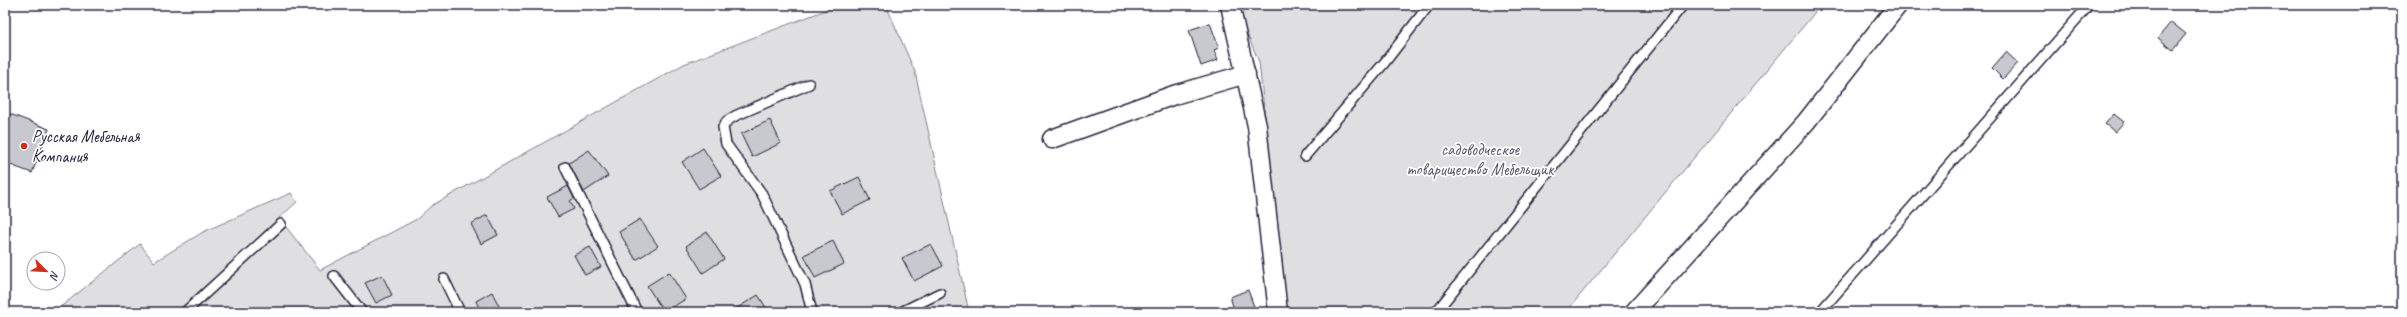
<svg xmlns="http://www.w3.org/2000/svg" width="2407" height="317" viewBox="0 0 2407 317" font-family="Caveat,sans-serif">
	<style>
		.green { fill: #dfdfe2; stroke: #80808e }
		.building { fill: #c8c8cf; stroke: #22223b }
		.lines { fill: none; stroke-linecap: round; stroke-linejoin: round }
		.lane-casing { stroke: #22223b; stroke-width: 12 }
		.street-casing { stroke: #22223b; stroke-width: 21 }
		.lane { stroke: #fff; stroke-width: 9 }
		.street { stroke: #fff; stroke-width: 18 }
		.poi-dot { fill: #c8321e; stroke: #fff; stroke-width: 1.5 }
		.labels { text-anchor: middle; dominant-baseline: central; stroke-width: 3.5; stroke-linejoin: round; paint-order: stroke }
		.poi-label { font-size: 17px; fill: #22223b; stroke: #fff; text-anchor: start }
		.park-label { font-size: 17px; fill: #5b5b6d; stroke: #fff }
	</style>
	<rect width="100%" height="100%" fill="#fff"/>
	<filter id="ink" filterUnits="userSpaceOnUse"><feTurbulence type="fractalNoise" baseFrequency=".025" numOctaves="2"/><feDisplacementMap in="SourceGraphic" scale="8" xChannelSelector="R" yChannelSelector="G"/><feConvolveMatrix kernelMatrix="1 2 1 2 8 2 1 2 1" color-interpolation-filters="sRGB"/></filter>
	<g filter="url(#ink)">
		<path class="green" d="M839,5H886L915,72L969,312H54L140,244L154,262L203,232L291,193L297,202L279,218L320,270L417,219L431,206L684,64Z
			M1239,5H1821L1566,312H1286L1259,62L1242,22Z"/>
		<path class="building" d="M2171,22L2186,34L2173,50L2158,38Z
			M1210,23L1219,48L1214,50L1218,60L1201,66L1189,30Z
			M2006,52L2018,63L2003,79L1992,68Z
			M5,112L49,129L32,173L5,163Z
			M2114,114L2124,122L2115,132L2105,124Z
			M770,120L781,143L752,157L741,134Z
			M703,148L721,176L699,189L682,162Z
			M589,150L608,176L584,192L569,163Z
			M859,177L870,200L842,214L830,191Z
			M568,186L574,198L570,201L574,209L558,217L547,197Z
			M487,215L498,235L481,244L471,224Z
			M640,219L658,246L636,260L619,232Z
			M707,232L724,259L703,273L686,246Z
			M833,241L844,264L815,278L804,255Z
			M931,244L943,266L914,281L902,258Z
			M590,247L601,267L585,275L574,255Z
			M669,272L686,299L664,312L647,286Z
			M382,275L392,295L376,303L365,283Z
			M1248,290L1256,312H1235L1230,297Z
			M492,292L502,312H481L476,301Z
			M758,295L769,312H731Z"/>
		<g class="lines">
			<g class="lane-casing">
				<path id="lane" d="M809,84L735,116L727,121L723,127L726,144L762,194L805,284L812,312
					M1305,156L1385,62L1429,5
					M565,167L637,312
					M334,276L362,312
					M444,279L460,312
					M185,312L281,224
					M901,312L940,293
					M1436,312L1683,5
					M1820,312L2089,5"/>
			</g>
			<g class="street-casing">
				<path id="street" d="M1230,5L1257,126L1278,312
					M1052,139L1174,95L1246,74
					M1634,312L1806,122L1898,5"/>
			</g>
			<use href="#lane" class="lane"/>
			<use href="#street" class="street"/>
		</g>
	</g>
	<circle class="poi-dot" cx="24" cy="146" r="4"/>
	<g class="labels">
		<g class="poi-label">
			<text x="32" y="136">Русская Мебельная<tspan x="32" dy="20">Компания</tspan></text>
		</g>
		<g class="park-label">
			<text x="1480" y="149">садоводческое<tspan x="1480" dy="20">товарищество Мебельщик</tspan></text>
		</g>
	</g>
	<rect width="2407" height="317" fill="none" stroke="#fff" stroke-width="20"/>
	<rect x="10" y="10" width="2387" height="297" fill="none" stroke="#22223b" stroke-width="1.5" filter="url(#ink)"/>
	<g transform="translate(46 271) rotate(114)"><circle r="19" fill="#ffffff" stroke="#a7a7b1"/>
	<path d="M0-3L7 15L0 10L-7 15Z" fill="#c8321e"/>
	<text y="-6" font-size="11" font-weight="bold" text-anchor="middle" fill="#22223b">N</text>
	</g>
</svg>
